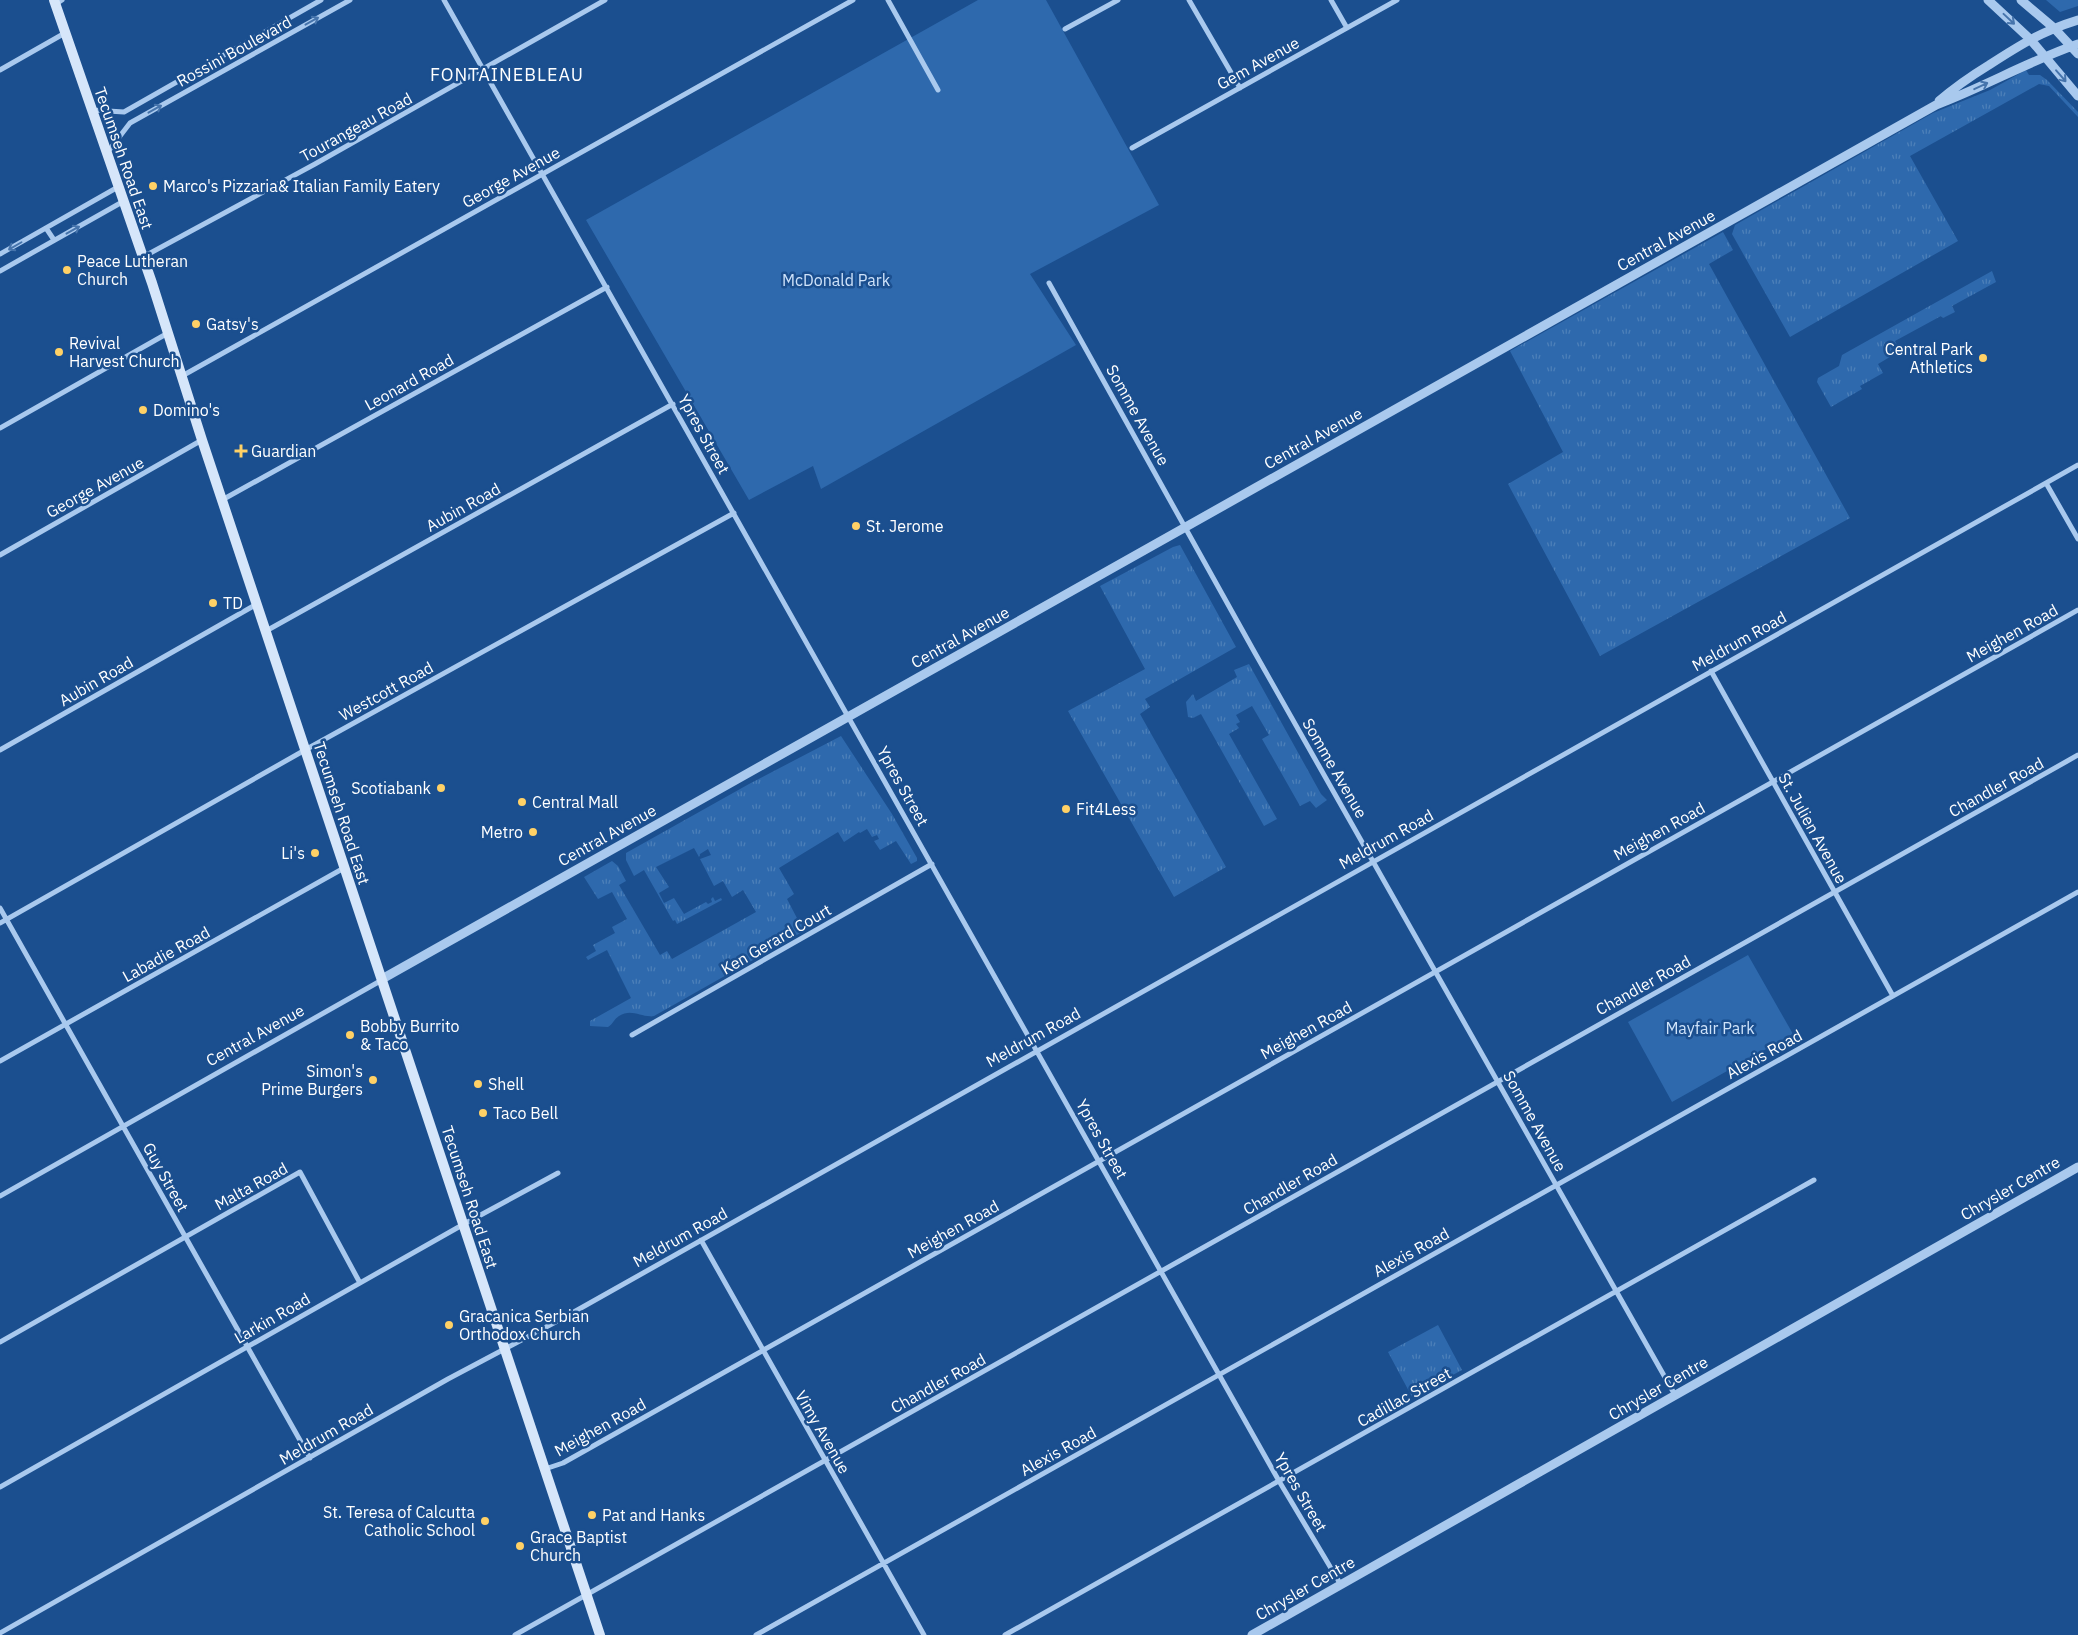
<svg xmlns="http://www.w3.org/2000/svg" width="2078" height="1635" viewBox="0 0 2078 1635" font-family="'IBM Plex Sans',sans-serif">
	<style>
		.grass { fill: url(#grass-tufts) }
		.park { fill: #2e69ad }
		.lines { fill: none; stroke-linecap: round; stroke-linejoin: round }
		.minor { stroke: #a9c9ee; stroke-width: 5 }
		.tertiary { stroke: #a9c9ee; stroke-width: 9 }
		.secondary { stroke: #d6e6fa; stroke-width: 10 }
		.oneway { stroke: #4674ac }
		.poi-dot { fill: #ffd166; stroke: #1b4f8f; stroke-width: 2 }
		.labels { text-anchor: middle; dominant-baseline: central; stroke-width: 5; stroke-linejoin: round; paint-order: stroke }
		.street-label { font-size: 16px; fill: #fff; stroke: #1b4f8f }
		.poi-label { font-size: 16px; fill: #fff; stroke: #1b4f8f; text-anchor: start }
		.park-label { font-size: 16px; fill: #cfe3fa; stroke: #1b4f8f }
		.neighbourhood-label { font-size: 18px; letter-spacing: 1px; fill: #fff; stroke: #1b4f8f }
	</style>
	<defs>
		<pattern id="grass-tufts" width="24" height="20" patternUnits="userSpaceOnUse" patternTransform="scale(1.25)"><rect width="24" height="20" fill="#2e69ad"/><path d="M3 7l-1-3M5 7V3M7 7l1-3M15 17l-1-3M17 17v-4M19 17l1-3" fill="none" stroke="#4d80b9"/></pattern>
	</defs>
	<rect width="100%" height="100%" fill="#1b4f8f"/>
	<path class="grass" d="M2026,70L2029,75H2040L2047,80L2078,112V117L2049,86L2039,84L1910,156L1958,241L1790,337L1732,234L1735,225L1933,113L1990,90Z
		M1723,232L1733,250L1709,264L1850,518L1600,656L1508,484L1563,452L1510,351Z
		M1992,271L1996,282L1952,306L1955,312L1943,318L1941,316L1895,341L1900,351L1878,364L1883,373L1860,386L1862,389L1831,407L1817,382L1818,378L1839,366L1842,355Z
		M1180,545L1236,647L1145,699L1150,707L1140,714L1226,867L1174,897L1068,711L1145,669L1100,586L1173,547Z
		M1249,664L1321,794L1327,800L1316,808L1310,801L1300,806L1262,739L1269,735L1252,706L1236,715L1240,722L1236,724L1239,728L1229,734L1277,819L1264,826L1201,714L1193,718L1188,717L1186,702L1193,694L1196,701L1237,677L1234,670Z
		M841,736L892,814L917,858V861L911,864L896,841L880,850L874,841L879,839L877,835L872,837L867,829L860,833L859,832L844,842L838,832L779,868L794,894L787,899L799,922L808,919L811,927L654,1016C641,1018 632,1008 619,1016C614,1019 613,1024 608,1027L590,1026V1021L631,998L607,950L588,960L586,957L596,951L593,945L615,933L612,927L627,919L612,892L598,899L584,877L612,861L618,866L626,881L619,885L660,955L667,951L672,959L756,912L743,890L732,897L723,881L714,886L700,859L711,855L708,849L700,854L699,857L694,848L656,867L669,887L659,893L664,903L674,898L684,914L706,902L708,904L712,902L711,899L713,897L715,901L721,898L722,900L677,924L675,920L673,921L644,870L634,876L626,860V853L749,784Z
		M1438,1325L1462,1370L1412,1397L1388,1352Z"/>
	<path class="park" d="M978,0H1046L1159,205L1030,274L1076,345L821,489L813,466L749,500L586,220Z
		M2046,0H2078V6L2060,12Z
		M1748,955L1793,1034L1672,1102L1628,1022Z"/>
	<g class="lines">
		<path class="minor" d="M444,0L1279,1481L1341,1585
			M888,0L938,90
			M1189,0L1240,88
			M1331,0L1347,28
			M56,4L62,0
			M1065,29L1118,0
			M0,70L65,33
			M92,110L124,112L321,0
			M1132,148L1397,0
			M107,153L130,123L350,0
			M46,228L54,240
			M0,254L118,187
			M143,257L315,164L605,0
			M0,271L124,201
			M1049,283L1255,653L1675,1395
			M182,376L853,0
			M0,428L168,333
			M2046,483L2078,539
			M222,500L607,287
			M0,555L202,440
			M266,631L673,404
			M1711,671L1893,996
			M0,750L257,604
			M0,908L310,1458
			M0,923L305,750L734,513
			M632,1035L932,864
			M0,1061L344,868
			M0,1196L382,980
			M701,1240L924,1635
			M0,1342L300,1172L360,1283
			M545,1469L563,1463L2078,610
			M0,1487L464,1224L558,1173
			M0,1633L448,1379L565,1317L2078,465
			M515,1635L2078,755
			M756,1635L2078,892
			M1005,1635L1814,1180"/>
		<path class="tertiary" d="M1988,0L2030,39L2078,96
			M2021,0L2054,28L2078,54
			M1939,101C1955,87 1971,76 1989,65C2020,45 2042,31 2078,20
			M382,979L1936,105C1984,87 2029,61 2078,44
			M1252,1635L2078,1167"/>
		<path class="secondary" d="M54,0L152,283L202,440L600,1635"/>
	</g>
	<defs><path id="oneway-shaft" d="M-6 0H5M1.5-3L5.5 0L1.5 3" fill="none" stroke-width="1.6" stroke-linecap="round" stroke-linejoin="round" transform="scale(1.25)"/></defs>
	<g class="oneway">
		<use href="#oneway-shaft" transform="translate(2009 19) rotate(43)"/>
		<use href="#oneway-shaft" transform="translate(312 21) rotate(-29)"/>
		<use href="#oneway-shaft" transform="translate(2061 76) rotate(49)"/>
		<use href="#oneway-shaft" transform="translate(1981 86) rotate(-25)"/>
		<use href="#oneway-shaft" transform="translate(155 109) rotate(-29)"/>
		<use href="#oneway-shaft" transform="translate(73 230) rotate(-29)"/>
		<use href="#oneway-shaft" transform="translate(15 246) rotate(150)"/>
	</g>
	<g class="poi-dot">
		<circle cx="153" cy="186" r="5"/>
		<circle cx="67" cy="270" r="5"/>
		<circle cx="196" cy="324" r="5"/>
		<circle cx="59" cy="352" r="5"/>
		<circle cx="1983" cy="358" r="5"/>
		<circle cx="143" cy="410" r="5"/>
		<path d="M238.5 443.5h5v5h5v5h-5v5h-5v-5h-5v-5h5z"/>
		<circle cx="856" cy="526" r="5"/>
		<circle cx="213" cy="603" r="5"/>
		<circle cx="441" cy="788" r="5"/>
		<circle cx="522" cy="802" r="5"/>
		<circle cx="1066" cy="809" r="5"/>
		<circle cx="533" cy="832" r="5"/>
		<circle cx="315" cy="853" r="5"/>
		<circle cx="350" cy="1035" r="5"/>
		<circle cx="373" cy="1080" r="5"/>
		<circle cx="478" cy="1084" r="5"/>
		<circle cx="483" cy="1113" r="5"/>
		<circle cx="449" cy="1325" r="5"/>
		<circle cx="592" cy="1515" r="5"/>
		<circle cx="485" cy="1521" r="5"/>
		<circle cx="520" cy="1546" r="5"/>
	</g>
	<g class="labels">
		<g class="street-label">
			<text transform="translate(234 51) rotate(-29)">Rossini Boulevard</text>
			<text transform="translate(1258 63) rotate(-29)">Gem Avenue</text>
			<text transform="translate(356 127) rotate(-29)">Tourangeau Road</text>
			<text transform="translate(124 158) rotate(71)">Tecumseh Road East</text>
			<text transform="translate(511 177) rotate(-29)">George Avenue</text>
			<text transform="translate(1666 240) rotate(-29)">Central Avenue</text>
			<text transform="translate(409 382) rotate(-29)">Leonard Road</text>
			<text transform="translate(1138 415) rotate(61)">Somme Avenue</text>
			<text transform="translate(704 434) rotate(61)">Ypres Street</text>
			<text transform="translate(1313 438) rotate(-29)">Central Avenue</text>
			<text transform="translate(95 487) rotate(-29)">George Avenue</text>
			<text transform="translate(463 507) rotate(-29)">Aubin Road</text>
			<text transform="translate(2012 633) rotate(-29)">Meighen Road</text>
			<text transform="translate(960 637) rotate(-29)">Central Avenue</text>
			<text transform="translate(1739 641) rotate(-29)">Meldrum Road</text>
			<text transform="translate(96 681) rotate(-30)">Aubin Road</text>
			<text transform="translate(386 691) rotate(-29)">Westcott Road</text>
			<text transform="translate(1335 768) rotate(60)">Somme Avenue</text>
			<text transform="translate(903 786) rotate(61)">Ypres Street</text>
			<text transform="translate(1996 787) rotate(-29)">Chandler Road</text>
			<text transform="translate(342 813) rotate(72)">Tecumseh Road East</text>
			<text transform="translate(1813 828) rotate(61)">St. Julien Avenue</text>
			<text transform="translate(1659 831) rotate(-29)">Meighen Road</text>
			<text transform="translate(607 835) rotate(-29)">Central Avenue</text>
			<text transform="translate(1386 839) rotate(-29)">Meldrum Road</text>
			<text transform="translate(776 939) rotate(-30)">Ken Gerard Court</text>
			<text transform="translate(166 954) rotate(-29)">Labadie Road</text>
			<text transform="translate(1643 985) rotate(-29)">Chandler Road</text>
			<text transform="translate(1306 1030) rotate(-29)">Meighen Road</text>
			<text transform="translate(255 1035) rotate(-29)">Central Avenue</text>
			<text transform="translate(1033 1037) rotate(-29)">Meldrum Road</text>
			<text transform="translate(1764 1054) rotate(-29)">Alexis Road</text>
			<text transform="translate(1535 1121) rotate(61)">Somme Avenue</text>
			<text transform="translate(1102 1139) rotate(61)">Ypres Street</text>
			<text transform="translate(166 1177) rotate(61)">Guy Street</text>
			<text transform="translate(1290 1184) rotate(-30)">Chandler Road</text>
			<text transform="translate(251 1186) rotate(-29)">Malta Road</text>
			<text transform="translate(2010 1188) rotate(-30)">Chrysler Centre</text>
			<text transform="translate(470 1197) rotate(72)">Tecumseh Road East</text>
			<text transform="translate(953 1229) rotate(-29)">Meighen Road</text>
			<text transform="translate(680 1237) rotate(-29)">Meldrum Road</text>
			<text transform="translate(1411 1252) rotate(-29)">Alexis Road</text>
			<text transform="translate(272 1318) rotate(-30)">Larkin Road</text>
			<text transform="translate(938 1383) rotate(-29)">Chandler Road</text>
			<text transform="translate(1658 1388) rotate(-30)">Chrysler Centre</text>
			<text transform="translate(1404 1397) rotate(-29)">Cadillac Street</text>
			<text transform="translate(600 1427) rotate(-29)">Meighen Road</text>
			<text transform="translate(823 1432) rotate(60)">Vimy Avenue</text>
			<text transform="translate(326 1434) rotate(-30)">Meldrum Road</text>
			<text transform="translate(1058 1451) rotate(-29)">Alexis Road</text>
			<text transform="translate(1301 1492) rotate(60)">Ypres Street</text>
			<text transform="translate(1305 1588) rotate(-30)">Chrysler Centre</text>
		</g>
		<g class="poi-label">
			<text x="163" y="186">Marco's Pizzaria&amp; Italian Family Eatery</text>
			<text x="77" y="261">Peace Lutheran<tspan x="77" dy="18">Church</tspan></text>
			<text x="206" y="324">Gatsy's</text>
			<text x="69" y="343">Revival<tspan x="69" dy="18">Harvest Church</tspan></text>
			<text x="1973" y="349" text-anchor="end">Central Park<tspan x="1973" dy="18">Athletics</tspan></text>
			<text x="153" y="410">Domino's</text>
			<text x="251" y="451">Guardian</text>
			<text x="866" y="526">St. Jerome</text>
			<text x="223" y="603">TD</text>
			<text x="431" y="788" text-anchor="end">Scotiabank</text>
			<text x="532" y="802">Central Mall</text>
			<text x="1076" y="809">Fit4Less</text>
			<text x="523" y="832" text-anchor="end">Metro</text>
			<text x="305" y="853" text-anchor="end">Li's</text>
			<text x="360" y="1026">Bobby Burrito<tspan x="360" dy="18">&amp; Taco</tspan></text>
			<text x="363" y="1071" text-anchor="end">Simon's<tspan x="363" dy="18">Prime Burgers</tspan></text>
			<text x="488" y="1084">Shell</text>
			<text x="493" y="1113">Taco Bell</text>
			<text x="459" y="1316">Gracanica Serbian<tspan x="459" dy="18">Orthodox Church</tspan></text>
			<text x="475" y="1512" text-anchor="end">St. Teresa of Calcutta<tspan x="475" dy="18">Catholic School</tspan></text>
			<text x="602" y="1515">Pat and Hanks</text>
			<text x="530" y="1537">Grace Baptist<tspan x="530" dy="18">Church</tspan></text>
		</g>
		<g class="park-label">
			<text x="836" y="280">McDonald Park</text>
			<text x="1710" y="1028">Mayfair Park</text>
		</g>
		<g class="neighbourhood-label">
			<text x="507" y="74">FONTAINEBLEAU</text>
		</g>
	</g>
</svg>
